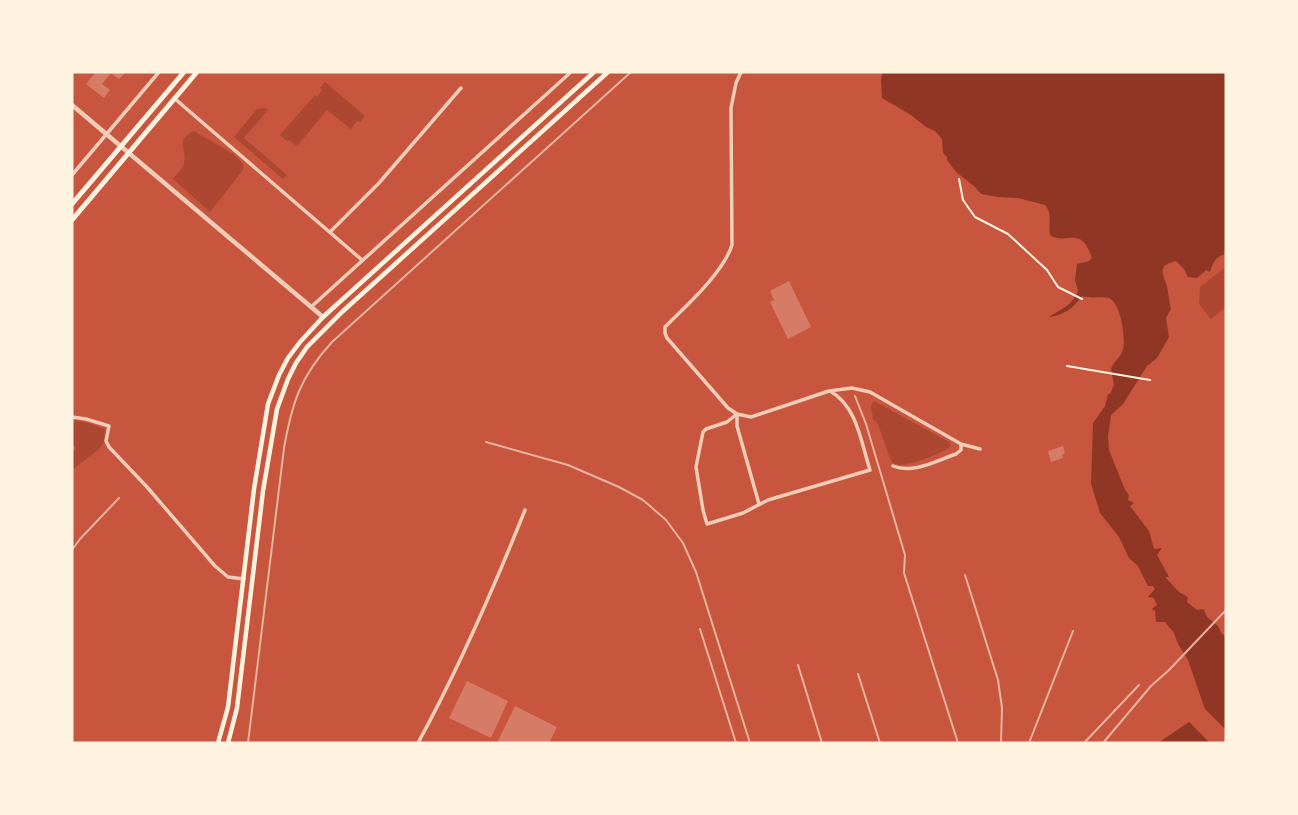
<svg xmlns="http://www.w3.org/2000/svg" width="1298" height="815" viewBox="0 0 1298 815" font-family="Montserrat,sans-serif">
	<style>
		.green { fill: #ae4732 }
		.water { fill: #8f3625 }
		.building { fill: #d67c66 }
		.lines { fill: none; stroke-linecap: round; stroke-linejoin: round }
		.path { stroke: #fff3e0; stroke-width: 2 }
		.minor { stroke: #f1ccb7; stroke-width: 3.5 }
		.tertiary { stroke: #f1ccb7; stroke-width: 4.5 }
		.secondary { stroke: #fff3e0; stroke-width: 4.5 }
		.primary { stroke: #fff3e0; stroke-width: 5 }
		.tram { stroke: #e9b49f; stroke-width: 2 }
		.rail { stroke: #e9b49f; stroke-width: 2 }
	</style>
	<rect width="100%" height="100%" fill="#c8553d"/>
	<path class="green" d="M325,82L365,116L360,122L357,121L351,129L327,110L297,146L289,140L287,141L280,135L315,95L317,97L322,90L320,88Z
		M265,108L268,110L244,138L287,175L283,179L234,137L257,109Z
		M194,131L233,154L244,164L243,170L210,212L173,179C177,174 183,169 184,163C188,148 173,142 194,131Z
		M1226,267V307L1211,319L1199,304L1200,287Z
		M874,401L949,442L951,446C943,453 910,466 899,465C893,464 893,463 890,459L878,424L873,419L871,406Z
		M72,420L89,423L105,429L104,442L98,450L72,470V454L76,448L72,444Z"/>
	<path class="water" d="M883,72H1226V254C1215,256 1213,263 1210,272L1206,270L1197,278L1188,277L1184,269L1176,261C1152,267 1167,277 1168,292C1169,298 1169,303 1171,309L1166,318L1169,337L1157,358L1147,366L1123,404L1111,415L1108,436L1109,450L1125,490L1129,495L1128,500L1134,503L1130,506L1149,531L1154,549L1162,548L1157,555L1169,577H1165L1179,592L1188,597L1187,602L1197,610L1202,609L1204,610L1207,617L1218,626L1222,634L1226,636V730L1205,709L1188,660L1178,644L1174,633L1165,622H1156L1155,611L1152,609L1157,605L1154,598L1148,597L1155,589L1153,586H1148L1138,566L1129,558L1119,537L1100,513L1091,484L1093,423L1105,406L1108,394H1110L1114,385L1111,369C1113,362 1121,357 1123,350C1126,339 1121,303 1109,298C1104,296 1090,299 1082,296C1074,308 1062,316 1049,317C1062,308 1071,307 1078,291L1075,280L1077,264L1089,261L1092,258C1081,224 1066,246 1050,235C1048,225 1053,213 1045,205L1018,198L998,197L981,194L974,186L956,172L947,160V157L943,153L942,139L935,131L926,127L911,115L882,98L881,79Z
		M1189,722L1210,743H1158Z"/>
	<path class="building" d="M96,72H126L119,79L111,73L102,84L110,90L104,98L86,84Z
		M789,281L811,327L788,339L770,302L774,300L770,291Z
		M1063,446L1065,453L1062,455L1063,458L1051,462L1048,451Z
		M467,681L508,701L491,738L449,718Z
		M515,706L557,727L549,743H497Z"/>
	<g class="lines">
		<path class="path" d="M959,179L963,200L975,217L1008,234L1047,270L1058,287L1082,299
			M1067,366L1150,380"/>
		<path class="minor" d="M741,72L736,83L731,108L732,245C723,273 686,306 665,327V333L667,338L728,408L737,414L751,417L829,391L852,388L870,392L961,444L980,449
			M174,98L362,260
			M72,175L159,72
			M330,232L379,183L461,88
			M311,307L571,72
			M737,414L727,422L706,429L703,432L696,467L703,510L707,524L743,513L768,500L870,470C861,442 857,406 830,391
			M737,414V426L759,504
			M72,417L86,419L109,426L106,441L109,447L147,487L215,566L228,577L244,579
			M893,466C913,474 936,461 956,454L961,450V444
			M418,743C459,668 493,590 525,510"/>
		<path class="tertiary" d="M72,105L323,317"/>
		<path class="secondary" d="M218,743L228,707L254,489L268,404L279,375L288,358L300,342L323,317L594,72
			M228,743L237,708L263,491L277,409L288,379L296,363L307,347L342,312L608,72"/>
		<path class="primary" d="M72,204L184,72
			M72,220L197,72"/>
		<path class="tram" d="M248,743L284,448C292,403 300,377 332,342L631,72"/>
		<path class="rail" d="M855,396L866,424L905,555L904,573L958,743
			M486,442L568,465L619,487L643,500L666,520L683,543L696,572L750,743
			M72,550L80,539L119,498
			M965,575L998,680L1002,708L1001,743
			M700,629L736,743
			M798,665L822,743
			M858,674L880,743
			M1029,743L1073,631
			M1084,743L1139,685
			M1103,743L1151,686L1169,670L1226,610"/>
	</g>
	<rect width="1298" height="815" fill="none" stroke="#fff3e0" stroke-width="147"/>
</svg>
